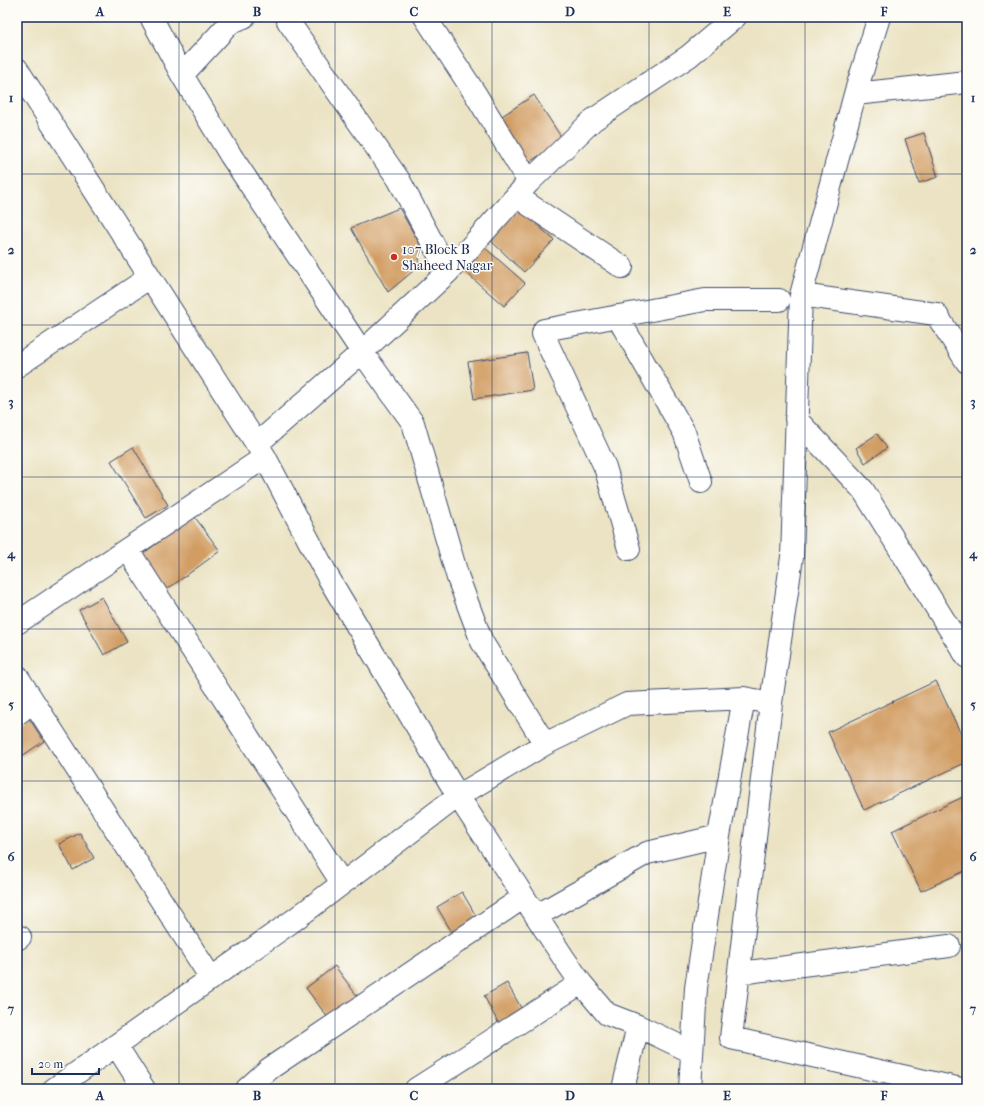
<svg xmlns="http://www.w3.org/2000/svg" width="984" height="1106" viewBox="0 0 984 1106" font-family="'IM FELL French Canon',serif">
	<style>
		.building { fill: #d19d64 }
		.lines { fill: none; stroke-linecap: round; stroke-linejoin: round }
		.minor-casing { stroke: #3a4a6d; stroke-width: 24 }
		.minor { stroke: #fff; stroke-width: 22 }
		.grid { fill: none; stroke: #1b2f5e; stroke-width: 1; stroke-opacity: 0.55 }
		.poi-dot { fill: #c8321e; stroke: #fdfcf7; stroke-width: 1.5 }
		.labels { text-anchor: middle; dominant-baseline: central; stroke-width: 3; stroke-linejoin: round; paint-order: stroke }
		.poi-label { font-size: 14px; fill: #1b2f5e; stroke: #fdfcf7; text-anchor: start }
		.neatline { fill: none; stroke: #1b2f5e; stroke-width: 1.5 }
		.grid-label { font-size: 13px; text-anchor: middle; font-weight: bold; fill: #1b2f5e }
	</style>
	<rect width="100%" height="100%" fill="#fdfcf7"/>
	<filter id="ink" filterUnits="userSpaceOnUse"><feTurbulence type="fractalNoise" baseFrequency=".025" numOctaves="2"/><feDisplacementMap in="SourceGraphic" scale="8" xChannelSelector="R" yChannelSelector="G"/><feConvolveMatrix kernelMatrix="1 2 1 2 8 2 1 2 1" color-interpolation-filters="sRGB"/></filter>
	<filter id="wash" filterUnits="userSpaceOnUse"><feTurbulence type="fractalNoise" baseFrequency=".012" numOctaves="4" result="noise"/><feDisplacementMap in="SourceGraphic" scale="16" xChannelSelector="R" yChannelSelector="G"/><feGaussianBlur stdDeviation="0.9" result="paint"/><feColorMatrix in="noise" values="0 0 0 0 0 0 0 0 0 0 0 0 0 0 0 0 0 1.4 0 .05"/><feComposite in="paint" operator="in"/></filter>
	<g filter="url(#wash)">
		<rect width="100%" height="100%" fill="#ebe3c3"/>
		<g id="blocks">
			<path class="building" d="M534,95L563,140L525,165L496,120Z
				M924,133L938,177L919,183L905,139Z
				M399,208L421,246L418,267L388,292L351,228Z
				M520,209L554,240L524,272L490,240Z
				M483,246L525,283L504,306L462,269Z
				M527,353L533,390L474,399L468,362Z
				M877,434L887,448L865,463L856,448Z
				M133,447L168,505L146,518L111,461Z
				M194,516L220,551L162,593L137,558Z
				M102,597L127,642L104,655L79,610Z
				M936,681L967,747V762L864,810L828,732Z
				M28,717L44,741L22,756L17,748V724Z
				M967,795V870L921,891L892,831Z
				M80,833L94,858L73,870L59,844Z
				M462,892L479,921L454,936L437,907Z
				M335,966L360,1000L331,1022L306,988Z
				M507,983L525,1015L501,1028L484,996Z"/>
		</g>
	</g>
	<g filter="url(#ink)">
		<use href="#blocks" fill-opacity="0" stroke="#3a4a6d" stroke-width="1"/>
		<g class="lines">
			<g class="minor-casing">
				<path id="minor" d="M151,17L182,75L231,156L362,352L413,423L458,578L482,642L545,744
					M288,17V21L399,180L448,272
					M425,17L476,95L529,182
					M879,17L855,94L801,295L792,557L771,703L731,1038L961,1089
					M17,69L265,457L328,577L458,796L563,957L581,983L607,1014L638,1026L692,1052
					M182,75L230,23L244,17
					M855,94L967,82
					M516,196L622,267
					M801,295L936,314L967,362
					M617,316L684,432L701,482
					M17,366L150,277
					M796,419L863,490L967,657
					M257,444L362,352L448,272L529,182L593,120L689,56L735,17
					M629,549L605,467L543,334L544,330L705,300H779
					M128,550L342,883
					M17,623L265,457
					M17,676L211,978
					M17,714L33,702
					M536,916L647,853L719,836
					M17,939L20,937
					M740,973L949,946
					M116,1045L144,1089
					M54,1089L294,920L458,796L545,744L627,704L744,698L771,703
					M247,1089L269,1069L524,897
					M416,1089L581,983
					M623,1089L638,1026
					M690,1089L696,988L719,836L744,698"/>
			</g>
			<use href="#minor" class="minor"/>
		</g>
	</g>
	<path class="grid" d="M179,17V1089M335,17V1089M492,17V1089M649,17V1089M805,17V1089M17,174H967M17,325H967M17,477H967M17,629H967M17,781H967M17,932H967"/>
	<circle class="poi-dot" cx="394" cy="257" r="4"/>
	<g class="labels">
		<g class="poi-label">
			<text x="402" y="249">107 Block B<tspan x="402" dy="16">Shaheed Nagar</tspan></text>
		</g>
	</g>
	<rect width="984" height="1106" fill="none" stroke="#fdfcf7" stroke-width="44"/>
	<path d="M32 1068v6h67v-6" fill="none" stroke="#1b2f5e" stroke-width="2"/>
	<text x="38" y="1068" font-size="12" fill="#1b2f5e" stroke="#fdfcf7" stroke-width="3" paint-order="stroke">20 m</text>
	<rect x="22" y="22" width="940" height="1062" class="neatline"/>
	<g class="grid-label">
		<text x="100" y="16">A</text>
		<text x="257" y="16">B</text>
		<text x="414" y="16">C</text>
		<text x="570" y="16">D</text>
		<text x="727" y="16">E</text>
		<text x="884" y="16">F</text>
		<text x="11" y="102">1</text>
		<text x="973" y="102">1</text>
		<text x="11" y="254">2</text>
		<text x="973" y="254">2</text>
		<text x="11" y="406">3</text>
		<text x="973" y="406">3</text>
		<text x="11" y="558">4</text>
		<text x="973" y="558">4</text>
		<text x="11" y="709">5</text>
		<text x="973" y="709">5</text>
		<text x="11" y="861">6</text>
		<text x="973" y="861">6</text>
		<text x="11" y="1013">7</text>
		<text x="973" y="1013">7</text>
		<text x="100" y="1100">A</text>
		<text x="257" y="1100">B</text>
		<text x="414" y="1100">C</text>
		<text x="570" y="1100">D</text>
		<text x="727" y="1100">E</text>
		<text x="884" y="1100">F</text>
	</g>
</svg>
